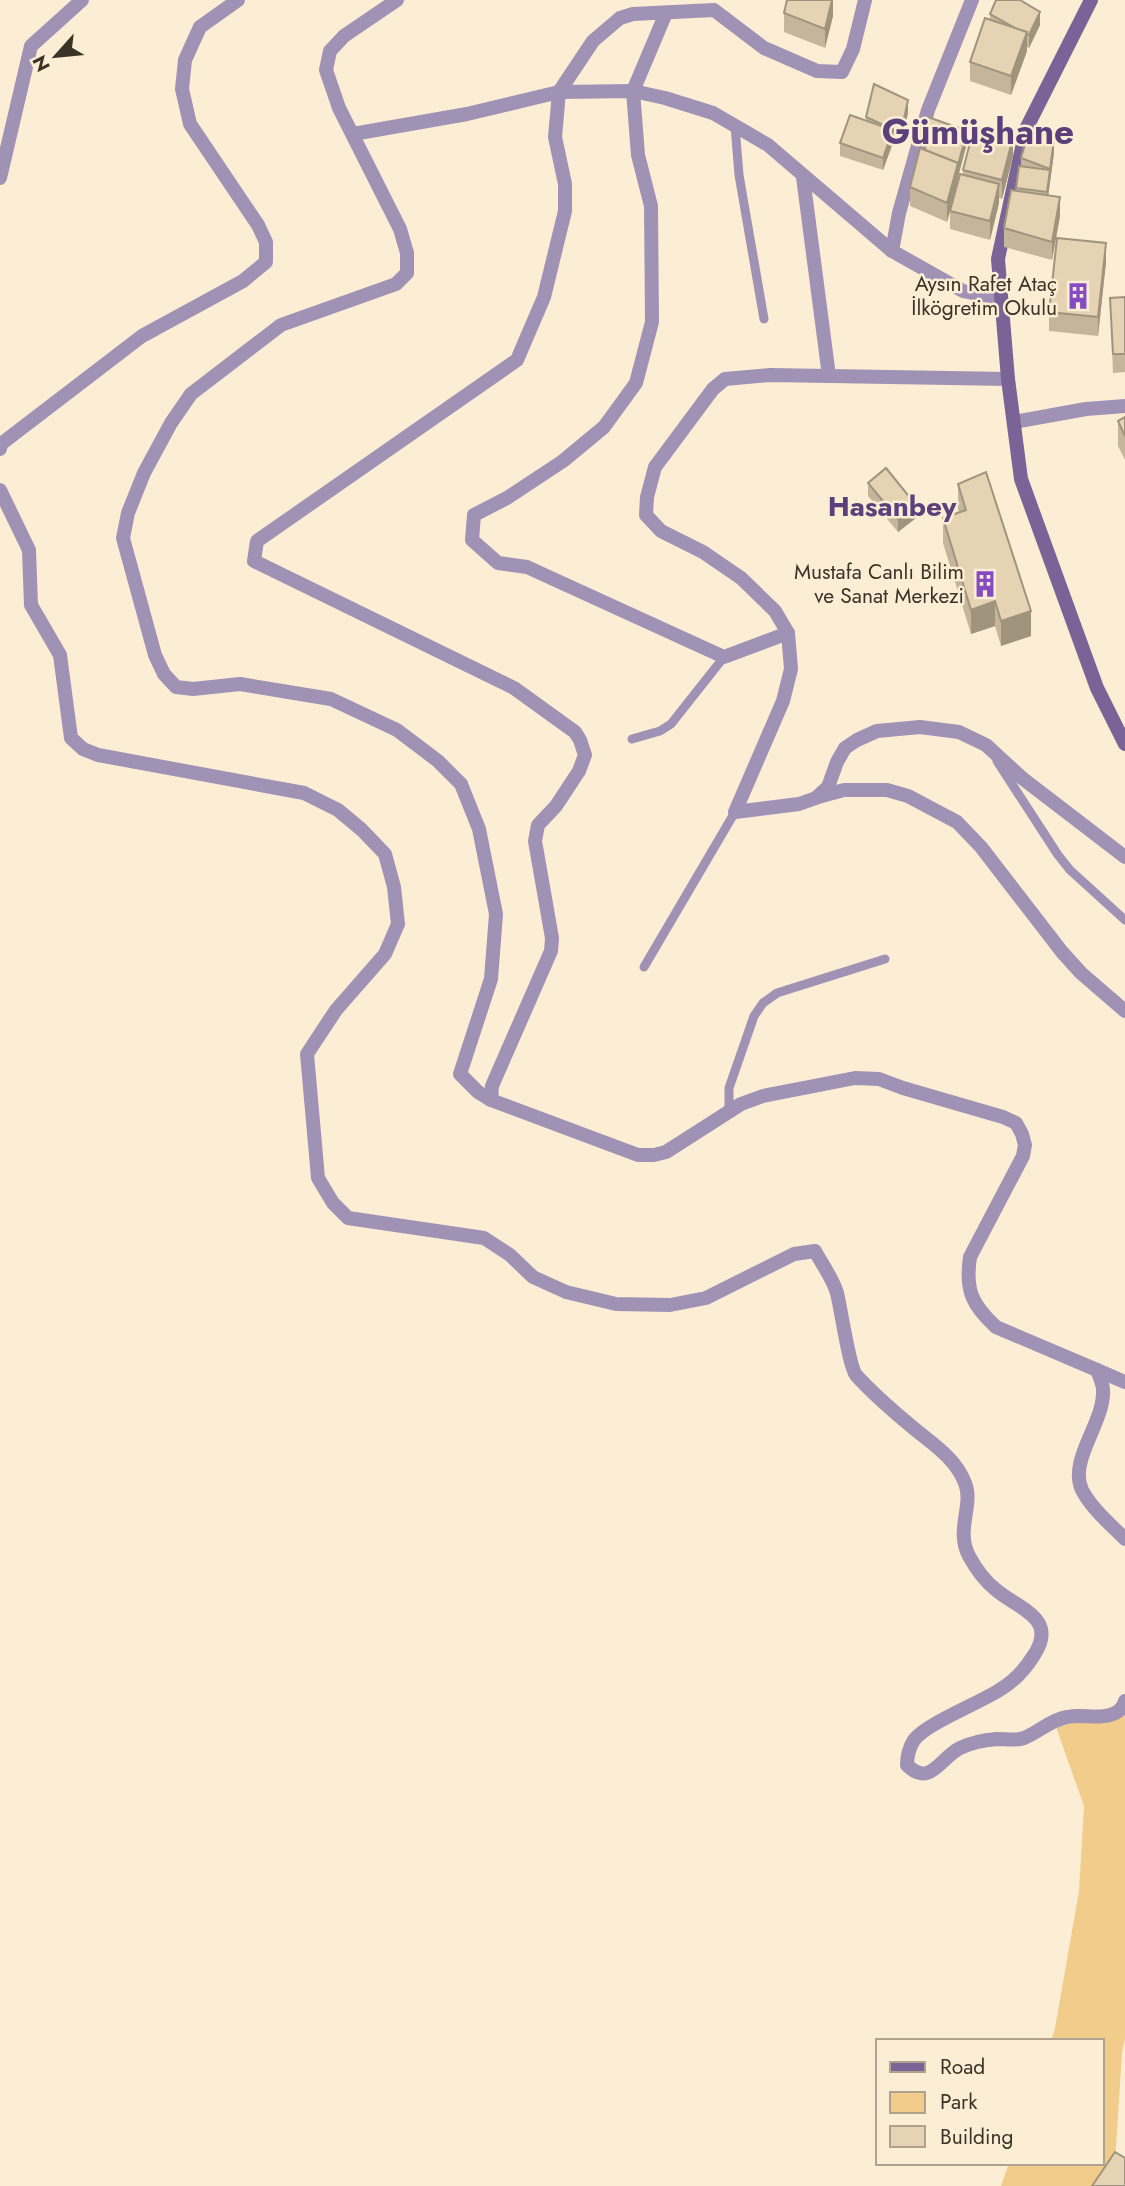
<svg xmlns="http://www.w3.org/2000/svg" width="1125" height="2186" font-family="Jost,sans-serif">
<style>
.green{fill:#f2cc8a}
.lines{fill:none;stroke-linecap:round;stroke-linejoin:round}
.lane{stroke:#a092b5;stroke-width:9}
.street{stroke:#a092b5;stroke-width:14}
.secondary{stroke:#7a6497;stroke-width:14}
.wall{fill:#c5b59b}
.shaded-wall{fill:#a0947e}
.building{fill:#e5d3b4;stroke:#a0947e;stroke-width:2}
.labels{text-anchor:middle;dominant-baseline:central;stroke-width:5;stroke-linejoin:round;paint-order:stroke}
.poi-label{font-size:21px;fill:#3a3327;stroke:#fceed5;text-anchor:end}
.district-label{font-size:28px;font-weight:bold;fill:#5b407c;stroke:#fceed5}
.town-label{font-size:35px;font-weight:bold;fill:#5b407c;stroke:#fceed5}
</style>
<rect width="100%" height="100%" fill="#fceed5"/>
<polygon class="green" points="1125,1714 1125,2039 1122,2053 1115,2162 1099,2186 1001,2186 1009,2163 1102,2163 1102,2041 1051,2041 1055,2028 1079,1891 1084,1806 1056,1727 1079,1721"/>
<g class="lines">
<g class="lane">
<polyline points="735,126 739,175 764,319"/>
<polyline points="632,739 660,731 671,724 724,657"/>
<polyline points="997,761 1058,855 1070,870 1125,920"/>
<polyline points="644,967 735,812"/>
<polyline points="729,1112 729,1088 754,1016 763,1003 777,993 885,959"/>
</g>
<g class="street">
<path d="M 397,0 L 344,36 L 330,51 L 326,70 L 339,108 L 400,229 L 407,253 L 407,273 L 396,284 L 281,325 L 191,394 L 171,423 L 144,473 L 128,513 L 123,538 L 155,655 L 164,674 L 176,687 L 193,689 L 240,684 L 331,699 L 397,730 L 438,761 L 461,784 L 479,829 L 496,914 L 491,979 L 460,1074 L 478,1092 L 491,1100 L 638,1155 L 654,1155 L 666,1152 L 741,1104 L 763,1096 L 855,1078 L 879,1079 L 903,1088 L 1003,1117 L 1016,1123 L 1022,1134 L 1025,1145 L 1023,1156 L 970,1257 C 965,1290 972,1305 996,1327 L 1097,1370 C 1099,1376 1103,1383 1103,1390 C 1105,1422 1068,1460 1082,1490 C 1092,1509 1110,1524 1125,1539"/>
<polyline points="666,13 633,91 638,155 651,206 652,322 636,383 604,427 563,461 507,498 474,515 472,540 498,563 527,567 724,657 788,633"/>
<polyline points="353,134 467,114 559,92 633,91 665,98 713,113 768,145 892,251 963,291 1001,299"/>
<polyline points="803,177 829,376"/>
<polyline points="0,178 31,46 82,0"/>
<polyline points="892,251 899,213 928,110 972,0"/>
<polyline points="1008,379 770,375 725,379 713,389 655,467 647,497 646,515 661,531 703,552 741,578 775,611 788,633 791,669 783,701 735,812 799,804 816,798 828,787 837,762 845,748 857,740 877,731 920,727 959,732 986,745 1022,778 1125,857"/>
<polyline points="1014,422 1086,409 1125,406"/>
<polyline points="0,449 1,444 142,336 243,281 266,262 266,242 258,225 190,124 182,89 185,60 200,27 238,0"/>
<path d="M 0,490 L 29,550 L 31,605 L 60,655 L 71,738 L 83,749 L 98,755 L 304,793 L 338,810 L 362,830 L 385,854 L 394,887 L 398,924 L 385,954 L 336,1010 L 307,1054 L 318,1178 L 333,1203 L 348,1218 L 484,1238 L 510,1255 L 533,1277 L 566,1292 L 616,1304 L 670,1305 L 706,1298 L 794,1254 L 815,1251 C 822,1264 833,1279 837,1293 C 841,1309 849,1366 856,1375 C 872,1393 893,1411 911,1426 C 931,1443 955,1457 965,1483 C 974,1505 955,1530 969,1556 C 975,1567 985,1581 995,1589 C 1016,1608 1059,1617 1034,1655 C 1026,1668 1014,1681 1001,1689 C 980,1703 927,1723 914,1740 C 909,1748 907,1756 907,1765 C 930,1788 940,1758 960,1748 C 970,1743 985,1740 997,1739 C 1006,1739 1015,1741 1024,1738 C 1039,1732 1050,1720 1067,1717 C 1082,1714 1096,1719 1110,1715 C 1118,1713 1123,1709 1125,1701"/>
<polyline points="818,797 844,790 887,790 908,796 957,822 981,847 1062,952 1081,973 1125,1011"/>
<polyline points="491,1100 492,1086 551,951 552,938 535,841 538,825 556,806 579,771 585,755 580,740 575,732 514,688 254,561 257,541 517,360 544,297 565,211 565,184 555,137 559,92 593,41 620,18 633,14 714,10 764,48 817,71 842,72 853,49 865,0"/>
<polyline points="1097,1370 1125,1382"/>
</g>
<polyline class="secondary" points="1091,0 1026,129 998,259 1008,379 1021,479 1097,688 1125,744"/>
</g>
<g class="wall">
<polygon points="833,4 833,16 825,48 784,32 784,13"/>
<polygon points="990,14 1040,25 1029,48 1027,47 1027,51 1011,95 970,81 970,62 990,20"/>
<polygon points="908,113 901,145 893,142 883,170 840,156 840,143 866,121 866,117"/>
<polygon points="967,143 958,177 958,181 963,175 963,170 1013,156 1002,199 999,198 999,203 990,240 950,229 950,211 952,204 947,222 910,206 910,187 925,150"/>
<polygon points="1054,153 1048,195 1060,216 1052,260 1004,247 1004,228 1016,190 1019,166 1021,166 1021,158"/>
<polygon points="1106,262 1098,336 1049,331 1049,312"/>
<polygon points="1125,297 1125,372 1113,373 1110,298"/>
<polygon points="1125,417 1125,460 1118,446 1118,421"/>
<polygon points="868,483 916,518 898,532 868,496"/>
<polygon points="958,484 1031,636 1001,646 995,626 971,634 943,543 943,518 959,512 958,509"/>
</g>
<g class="shaded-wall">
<polygon points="831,0 833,0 833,16 825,48 825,29"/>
<polygon points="1040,12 1040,25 1029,48 1029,35"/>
<polygon points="1027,32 1027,51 1011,95 1011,76"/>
<polygon points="908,100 908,113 901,145 901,133"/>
<polygon points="893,130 893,143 883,170 883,158"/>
<polygon points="967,131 967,143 958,177 958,165"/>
<polygon points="1013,137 1013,156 1002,199 1002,180"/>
<polygon points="1054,140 1054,153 1047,205 1047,192"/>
<polygon points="958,163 958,182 947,222 947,203"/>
<polygon points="999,184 999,203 990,240 990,221"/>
<polygon points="1060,197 1060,216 1052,260 1052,242"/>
<polygon points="1106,243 1106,262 1098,336 1098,317"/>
<polygon points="916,505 916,518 898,532 898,519"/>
<polygon points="995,601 995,626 971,634 971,610"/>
<polygon points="1031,611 1031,636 1001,646 1001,621"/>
</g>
<g class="building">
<polygon points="787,0 832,0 825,29 784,13"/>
<polygon points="996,0 1020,0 1040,12 1029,35 1026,34 1027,32 1017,29 990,14"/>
<polygon points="985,18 1027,32 1011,76 970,62"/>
<polygon points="874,84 908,100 901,133 866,117"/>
<polygon points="850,115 893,130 883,158 840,143"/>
<polygon points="928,117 967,131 958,165 958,163 925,150"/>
<polygon points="974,127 1013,137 1002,180 963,170"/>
<polygon points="1029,130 1054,140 1050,169 1021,158"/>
<polygon points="920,148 958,163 947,203 910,187"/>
<polygon points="1019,166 1050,170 1047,192 1016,188"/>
<polygon points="960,174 999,184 990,221 950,211"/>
<polygon points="1011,190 1060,197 1052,242 1004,228"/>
<polygon points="1057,238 1106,243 1098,317 1049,312"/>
<polygon points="1125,297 1125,354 1113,354 1110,298"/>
<polygon points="1125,417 1125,436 1118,421"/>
<polygon points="886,468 916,505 898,519 868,483"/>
<polygon points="986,472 1031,611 1001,621 995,601 971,610 943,518 966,510 958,484"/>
<polygon points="1115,2152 1125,2158 1125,2186 1092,2186"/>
</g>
<defs>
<symbol id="building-bare" viewBox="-9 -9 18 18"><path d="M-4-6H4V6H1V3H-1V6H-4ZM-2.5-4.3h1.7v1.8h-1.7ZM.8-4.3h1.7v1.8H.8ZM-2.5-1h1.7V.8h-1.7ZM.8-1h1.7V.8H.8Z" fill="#854bc2" stroke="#fceed5" stroke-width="2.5" paint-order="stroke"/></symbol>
</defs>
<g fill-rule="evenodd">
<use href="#building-bare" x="1059" y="277" width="38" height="38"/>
<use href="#building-bare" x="966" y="565" width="38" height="38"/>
</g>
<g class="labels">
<g class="poi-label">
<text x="1057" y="284">Aysın Rafet Ataç<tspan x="1057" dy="24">İlkögretim Okulu</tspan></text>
<text x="964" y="572">Mustafa Canlı Bilim<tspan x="964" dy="24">ve Sanat Merkezi</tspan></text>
</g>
<g class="district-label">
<text x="892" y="506">Hasanbey</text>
</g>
<g class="town-label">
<text x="978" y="132">Gümüşhane</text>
</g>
</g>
<rect x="876" y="2039" width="228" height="126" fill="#fceed5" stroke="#aea38f" stroke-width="2"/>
<rect x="890" y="2062" width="35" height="10" fill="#7a6497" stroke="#aea38f" stroke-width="2"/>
<text x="940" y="2074" font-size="21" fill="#3a3327">Road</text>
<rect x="890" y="2092" width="35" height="21" fill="#f2cc8a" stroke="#aea38f" stroke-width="2"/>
<text x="940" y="2109" font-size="21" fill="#3a3327">Park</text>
<rect x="890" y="2126" width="35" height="21" fill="#e5d3b4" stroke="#aea38f" stroke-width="2"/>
<text x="940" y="2144" font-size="21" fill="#3a3327">Building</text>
<g transform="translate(56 56) rotate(243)" stroke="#fceed5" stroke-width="5" paint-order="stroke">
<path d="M0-5L12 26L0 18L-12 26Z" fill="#3a3327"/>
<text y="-10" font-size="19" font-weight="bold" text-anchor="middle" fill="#3a3327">N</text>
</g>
</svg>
